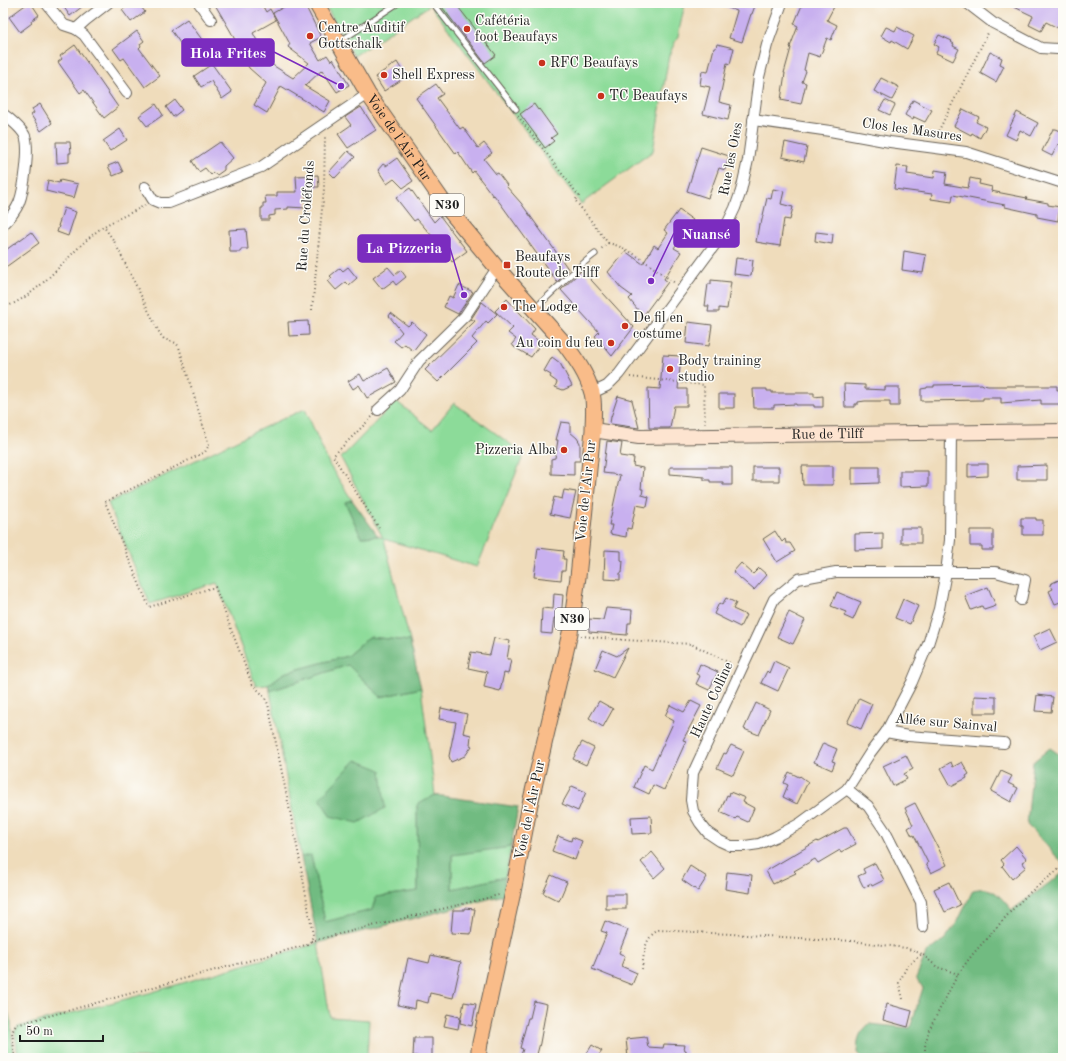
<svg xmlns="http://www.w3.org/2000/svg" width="1066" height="1061" font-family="'Old Standard TT',serif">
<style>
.green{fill:#8cdb99;stroke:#547c5a}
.forest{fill:#71bb81;stroke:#466c4e}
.building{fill:#c8b0ef}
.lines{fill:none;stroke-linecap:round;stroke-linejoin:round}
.service-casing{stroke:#665f54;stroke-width:7}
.minor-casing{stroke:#665f54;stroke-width:12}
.secondary-casing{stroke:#665f54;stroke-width:16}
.primary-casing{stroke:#665f54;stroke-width:17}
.path{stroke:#665f54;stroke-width:2;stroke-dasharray:1 3;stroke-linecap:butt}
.service{stroke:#fff;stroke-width:5}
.minor{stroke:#fff;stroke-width:10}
.secondary{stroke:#fde4d0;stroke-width:14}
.primary{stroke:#f9bc89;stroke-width:15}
.poi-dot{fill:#c8321e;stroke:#fdfcf7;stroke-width:1.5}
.labels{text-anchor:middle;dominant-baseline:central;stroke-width:3;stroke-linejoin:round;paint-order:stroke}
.shield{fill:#fdfcf7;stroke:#605f5e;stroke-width:1}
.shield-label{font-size:13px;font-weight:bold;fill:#1c1c1c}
.poi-label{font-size:14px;fill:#1c1c1c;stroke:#fdfcf7;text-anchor:start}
.street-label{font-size:14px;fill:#1c1c1c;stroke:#fdfcf7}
.leader{fill:none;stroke:#7b2cbf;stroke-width:1.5}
.callout-dot{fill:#7b2cbf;stroke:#fdfcf7;stroke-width:1.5}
.callout{fill:#7b2cbf;stroke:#7b2cbf;stroke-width:1.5}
.callout-label{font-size:15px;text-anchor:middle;font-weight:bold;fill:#fff}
</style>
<rect width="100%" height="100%" fill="#fdfcf7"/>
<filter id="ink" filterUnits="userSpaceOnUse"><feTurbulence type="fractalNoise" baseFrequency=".025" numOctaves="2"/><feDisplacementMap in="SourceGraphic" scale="8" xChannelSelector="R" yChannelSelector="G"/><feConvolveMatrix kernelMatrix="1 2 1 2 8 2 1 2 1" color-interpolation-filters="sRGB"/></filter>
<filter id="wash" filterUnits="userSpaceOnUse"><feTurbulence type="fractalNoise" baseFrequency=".012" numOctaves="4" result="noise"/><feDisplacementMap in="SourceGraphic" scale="16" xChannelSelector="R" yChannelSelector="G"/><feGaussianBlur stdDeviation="0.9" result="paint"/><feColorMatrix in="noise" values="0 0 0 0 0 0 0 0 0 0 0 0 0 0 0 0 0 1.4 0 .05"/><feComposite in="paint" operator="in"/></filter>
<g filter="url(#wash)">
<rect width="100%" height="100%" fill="#efdcbb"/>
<g class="green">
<polygon points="324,3 685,3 678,36 669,55 653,151 581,204 430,5 354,56"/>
<path d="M 396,401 L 432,430 L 454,403 L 524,454 L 477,567 L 384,539 L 410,641 L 369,637 L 347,656 L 284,673 L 268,685 L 256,686 L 217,583 L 150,604 L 108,503 C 173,472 238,438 305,409 L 330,466 L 352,500 L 345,502 L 362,537 L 378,536 L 383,538 L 341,458 Z"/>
<polygon points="348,665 381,697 421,688 435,795 417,806 418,891 376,897 372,910 325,922 311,856 301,857 270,691"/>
<polygon points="511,847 505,877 452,890 452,854"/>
<polygon points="318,943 330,1017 369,1020 367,1058 18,1058 15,1031 18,1027 149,993"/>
<polygon points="3,991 11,1023 13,1058 3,1058"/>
</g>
<g class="forest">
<polygon points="352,500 378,536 361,537 345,502"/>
<polygon points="369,637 410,641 421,688 381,697 348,665 270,691 268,685 284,673 347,656"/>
<polygon points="1050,748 1063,757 1063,864 1039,837 1027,825 1033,762"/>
<polygon points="356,760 381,770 385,808 358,823 330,816 320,798"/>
<polygon points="435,795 518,807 511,847 452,855 452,889 505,877 504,895 318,943 301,857 311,855 325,922 372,910 376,897 418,891 417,805"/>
<path d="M 1063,873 L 1063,1058 L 862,1058 L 857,1053 C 858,1038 858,1034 869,1024 L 910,1028 L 923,988 L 916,978 L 926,953 L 945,939 L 958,921 L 973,890 C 994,885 999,896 1012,910 Z"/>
</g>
<g id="blocks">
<g class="building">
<polygon points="28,3 31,3 39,15 31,21 32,23 20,32 9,17"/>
<polygon points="61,3 87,3 70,16"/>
<polygon points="132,3 138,3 145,12 131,22 122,10"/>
<polygon points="214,3 261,3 266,12 270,9 276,20 253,33 266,58 274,66 293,78 309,63 288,47 290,44 273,13 291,3 304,3 321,37 310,43 320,60 327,55 331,61 333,59 349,85 337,92 322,70 305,86 330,101 324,112 281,86 267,113 254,105 266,83 249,68 231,32"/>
<polygon points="439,3 455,3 496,55 485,63"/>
<polygon points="718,3 756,3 752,14 751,14 742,42 729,38 737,11 717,4"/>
<polygon points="803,3 836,3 827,20 837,25 831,40 827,38 820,57 808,53 804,70 806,71 802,82 806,83 801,104 781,100 785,73 784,73 791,48 790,47 798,26 794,24"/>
<polygon points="1006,3 1063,3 1063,23 1060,29 1046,22 1041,31 1029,25 1033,16"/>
<polygon points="187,19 203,41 187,53 171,30"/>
<polygon points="886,27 895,31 897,27 914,36 907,49 892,40 891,42 881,36"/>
<polygon points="137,31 144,41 140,44 141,46 139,48 160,76 145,87 124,58 121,60 113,49"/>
<polygon points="939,35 952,41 951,42 954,44 953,46 959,49 953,61 936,53 939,47 934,44"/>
<polygon points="717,44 734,48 730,64 727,63 719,102 731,105 728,120 703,114 710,87 700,85 702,71 708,72 714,48 716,48"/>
<polygon points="75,45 118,107 104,118 84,90 80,93 58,62 62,59 60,56"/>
<polygon points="990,52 1002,58 1000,64 1004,66 996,82 980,73"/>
<polygon points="397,62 406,77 384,91 375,77"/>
<polygon points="212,64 232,92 222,99 211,81 201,87 194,76"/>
<polygon points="881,78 899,87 892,100 874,91"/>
<polygon points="436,84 443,94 437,98 460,129 463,127 478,148 484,143 492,153 484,159 496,174 498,173 507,185 506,186 521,203 569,270 557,282 503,207 494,195 493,196 474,171 472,173 458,152 456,154 416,98"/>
<polygon points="175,100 182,110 173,117 166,107"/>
<polygon points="885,100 895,105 890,115 879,110"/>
<polygon points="913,100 932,110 925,122 914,117 913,120 905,115"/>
<polygon points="40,104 52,123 41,131 31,115 34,113 32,109"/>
<polygon points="156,104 163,115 147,126 139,116"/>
<polygon points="534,104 538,110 539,109 557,134 551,138 554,141 545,148 520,114"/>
<polygon points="361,107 376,130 348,148 338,134 351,125 345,117"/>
<polygon points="963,109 979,117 976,122 986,127 980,138 972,133 971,135 954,126"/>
<polygon points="1017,112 1038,123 1031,136 1020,130 1016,140 1006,135"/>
<polygon points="120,129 127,140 110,151 103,141"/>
<polygon points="1053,129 1056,129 1063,132 1063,146 1058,144 1052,156 1042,151"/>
<polygon points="56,142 70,142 71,153 69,153 69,162 57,163"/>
<polygon points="220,142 233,158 224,166 224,170 217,175 213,173 211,175 205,168 199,172 192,161"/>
<polygon points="785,142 807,147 804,162 782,157"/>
<polygon points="701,147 729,156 725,170 719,168 708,198 687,191"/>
<polygon points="348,151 355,157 335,178 329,172"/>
<polygon points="397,158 413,181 403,188 394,179 387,184 378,170 383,164 386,166"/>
<polygon points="118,162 123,172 113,176 108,166"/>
<polygon points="897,166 908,167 907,174 934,178 935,170 947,172 945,184 968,188 970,178 980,180 979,184 992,187 991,191 1027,198 1026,199 1048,203 1048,205 1060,207 1058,221 1037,217 1037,214 1005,207 1005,205 953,195 952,202 931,199 932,194 894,189"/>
<polygon points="318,175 319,187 306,187 306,208 288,207 288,209 275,210 275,215 269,216 269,220 261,220 261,208 263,208 263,203 266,203 265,196 277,196 277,192 297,192 296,176"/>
<polygon points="48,180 59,183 60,180 78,184 74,198 46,191"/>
<polygon points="410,188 434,222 440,216 467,251 452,262 445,251 437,262 421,250 432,236 417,219 414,221 396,198"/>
<polygon points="773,189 784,191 781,204 793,207 790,220 784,219 780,246 756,242 759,224 761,224 767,198 771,199"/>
<polygon points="64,208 76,212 68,236 57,232 59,226 58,226"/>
<polygon points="679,210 693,220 674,248 681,252 664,279 668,282 643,316 629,299 632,296 621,288 608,272 625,251 643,264 654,245 658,248 668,233 664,230"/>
<polygon points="246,229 248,249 241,249 241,252 230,252 229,230"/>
<polygon points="31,232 39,243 3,269 3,252"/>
<polygon points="816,232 833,234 832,244 815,241"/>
<polygon points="904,251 926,255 923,273 902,270"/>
<polygon points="736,258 753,260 751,276 734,274"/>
<polygon points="348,267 357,278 349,285 346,282 336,290 328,281 332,278 330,276 340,268 343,271"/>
<polygon points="388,267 395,275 401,270 406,277 396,285 393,281 382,289 373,278"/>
<polygon points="582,270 634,327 612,356 595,336 599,332 561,290"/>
<polygon points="711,280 731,282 727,309 719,308 719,312 708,312 709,306 705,306 708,284 711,284"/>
<polygon points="459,285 473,292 458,314 444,307 449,296 453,298"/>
<polygon points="507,299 535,329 531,335 541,343 531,357 514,347 512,344 516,339 508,333 513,328 495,311"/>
<polygon points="482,302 497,314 488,323 486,321 472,338 477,343 438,382 425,370 475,321 471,319"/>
<polygon points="391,313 408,326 412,322 426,334 413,351 405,344 401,347 394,341 402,332 389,316"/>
<polygon points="308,321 309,335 289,336 288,322"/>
<polygon points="688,322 712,325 709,346 686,343"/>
<polygon points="663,355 681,356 678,389 687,389 687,406 674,406 670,428 649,428 648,388 660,389"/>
<polygon points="552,357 560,363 572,386 563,390 555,387 557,382 550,377 551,375 544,371"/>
<polygon points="388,368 396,382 367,398 359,385 353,389 348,381 360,374 364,381"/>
<polygon points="844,384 865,385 865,389 885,390 885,387 899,387 899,406 890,406 890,401 865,401 858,402 858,404 855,404 855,407 845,407"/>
<polygon points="982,384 983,385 988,386 1057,386 1057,390 1063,389 1063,404 1041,404 1041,400 1001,403 1001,398 983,398 983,400 921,401 921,389 927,388 927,387 934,387 934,385"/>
<polygon points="753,389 767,389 767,391 772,391 772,393 814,393 814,397 823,396 823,407 814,407 814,405 796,405 796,404 774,405 774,408 754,408"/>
<rect x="719" y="394" width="15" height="14"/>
<polygon points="618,396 632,400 639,428 611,424 610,423 611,417"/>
<polygon points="561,422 570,423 570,432 577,438 580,443 580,461 574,461 574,475 551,474 551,459 555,458 558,440 556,440"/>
<polygon points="607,441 622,443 620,456 634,458 633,466 643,468 641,489 643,489 642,495 649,497 647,507 636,505 631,529 627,528 626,537 610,534 612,525 609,525 620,475 603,473"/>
<polygon points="968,464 988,464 988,476 968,477"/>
<polygon points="1047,465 1047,480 1017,480 1017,466"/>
<polygon points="802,466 833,466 833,485 803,485"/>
<polygon points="670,467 732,467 732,485 723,485 723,482 710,482 710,480 704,480 704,477 670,474"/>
<rect x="753" y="467" width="26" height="14"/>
<polygon points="852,467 879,467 879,483 852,484"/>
<polygon points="900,471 928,471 928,486 900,487"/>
<polygon points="564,490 576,492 570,518 550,514 554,497 562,499"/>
<polygon points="1021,518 1036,518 1036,520 1043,520 1043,535 1023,535 1023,526 1021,526"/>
<rect x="901" y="528" width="20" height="15"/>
<polygon points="970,530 993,530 993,550 982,550 982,546 970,546"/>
<polygon points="775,531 782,542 785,539 786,543 790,543 795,551 777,562 763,539"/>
<polygon points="883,533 883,549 855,550 855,534"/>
<polygon points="538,548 564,551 563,559 566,559 565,571 562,571 561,580 534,577"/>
<polygon points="605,550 621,551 621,560 623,561 622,573 620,573 620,580 604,579"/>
<polygon points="741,563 753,574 759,568 767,575 754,590 733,572"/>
<polygon points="1063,578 1063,601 1055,604 1049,591 1053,589 1050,584"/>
<polygon points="988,587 996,606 984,610 982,606 971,610 965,596"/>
<polygon points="837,592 861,602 853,620 844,616 846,612 831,606"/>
<polygon points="554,594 563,595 561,619 554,618 552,634 541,633 542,608 553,609"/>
<polygon points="726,598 736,603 733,609 746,615 740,627 714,614 719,603 722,605"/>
<polygon points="903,599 918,606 910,624 895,618"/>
<polygon points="606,608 632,610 631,623 628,623 627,635 589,632 589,619 603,620"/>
<polygon points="789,612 805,620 793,644 777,637"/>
<polygon points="1050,628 1057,642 1040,650 1033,636"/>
<polygon points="494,638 510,641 507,659 511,659 508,674 504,673 500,691 484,687 487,672 468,668 471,652 490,655"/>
<polygon points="628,648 613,677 595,669 603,650 617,656"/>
<polygon points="774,661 789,668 778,691 761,683 767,671 769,673"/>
<polygon points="700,664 718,672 709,690 696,684 700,676 696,674"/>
<polygon points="1037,695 1053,697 1051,712 1035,711"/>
<polygon points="974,696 996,697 996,713 974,713"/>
<polygon points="859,698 872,704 861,729 847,723"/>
<polygon points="599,701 613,709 603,727 589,718"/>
<polygon points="691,701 701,706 683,740 686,741 664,790 653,785 649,794 634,787 644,765 652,769 674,721 665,716 670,705 684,712"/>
<polygon points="756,703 770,710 759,735 744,729"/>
<polygon points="441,708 467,714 463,733 471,735 470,745 472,746 465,756 451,762 449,756 456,722 439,719"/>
<polygon points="582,742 594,748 586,765 573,759"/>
<polygon points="823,743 837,749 832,761 835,762 832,770 814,762"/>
<polygon points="731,745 744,751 733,775 717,768 724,753 726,754"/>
<polygon points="906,755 913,769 904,774 907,779 893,786 883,766"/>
<polygon points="951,762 953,767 962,762 969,774 966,776 967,778 951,786 941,768"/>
<polygon points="1001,771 1012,776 1008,783 1018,788 1011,802 991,791"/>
<polygon points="789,772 799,777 800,776 808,782 797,804 783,797 788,785 784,783"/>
<polygon points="572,786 586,792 578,811 562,804"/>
<polygon points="730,792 745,798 743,802 754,808 748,822 737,817 735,819 720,812 727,795 729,796"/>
<polygon points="915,803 947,865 931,873 926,864 928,863 914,835 912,836 908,828 913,825 905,808"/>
<polygon points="651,816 652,833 632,834 631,817"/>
<polygon points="844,828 847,828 856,844 841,852 840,850 818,863 815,859 794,871 796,873 773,884 766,871 817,841 818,842"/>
<polygon points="558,836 571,841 572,837 582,841 575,860 552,851"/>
<polygon points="1016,846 1027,859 1022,862 1026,867 1012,879 1002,866 1004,864 1001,860"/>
<polygon points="652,852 665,868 654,878 641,862"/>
<polygon points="875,863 884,880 872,886 871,884 864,888 858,876 865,873 863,869"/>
<polygon points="690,866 707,877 698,891 682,880"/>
<polygon points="727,872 752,875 750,893 725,889"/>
<polygon points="551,875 567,882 559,901 543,893"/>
<polygon points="949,882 960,905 945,912 934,889"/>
<rect x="606" y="894" width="20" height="15"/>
<polygon points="464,908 475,909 471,934 451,933 453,910 464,910"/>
<polygon points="605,921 628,930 619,953 625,956 621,966 637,973 632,985 592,969 607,933 601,931"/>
<polygon points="431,955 461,962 453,998 430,993 428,1003 416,1000 415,1009 398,1005 408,958 429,963"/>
<polygon points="534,1001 547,1004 540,1043 536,1058 520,1058 523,1049 520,1048 528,1018 530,1018"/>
<polygon points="464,1002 476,1004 472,1026 460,1023"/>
<polygon points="887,1004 912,1011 908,1027 883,1020"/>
<polygon points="447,1014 460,1017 458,1029 444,1026"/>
<polygon points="646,1037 648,1047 663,1048 664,1044 685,1045 684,1050 686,1050 686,1058 628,1058 626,1039"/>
<polygon points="414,1038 432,1038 432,1058 418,1058 417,1056 413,1056"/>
<polygon points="592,1045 602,1051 597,1058 584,1058"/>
</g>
</g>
</g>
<g filter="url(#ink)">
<use href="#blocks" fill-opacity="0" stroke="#665f54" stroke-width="1"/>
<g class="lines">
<defs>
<g id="service">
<polyline points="433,3 516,109"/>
<polyline points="339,42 398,3"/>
<path d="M 535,308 C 556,290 573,270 595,254"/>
</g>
<g id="minor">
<polyline points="46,3 64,25 76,29"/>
<polyline points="108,3 86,20 76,29 84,35 127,93"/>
<polyline points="199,3 211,20"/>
<polyline points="967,3 993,23 1041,48 1057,49 1063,46"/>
<path d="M 3,114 C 9,118 22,129 25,136 C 30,148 24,190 19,203 C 15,212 10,218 3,225"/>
<polyline points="753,120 830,131 890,142 966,152 1063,183"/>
<polyline points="145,187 153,200 160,203 169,203 261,167 368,94"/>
<polyline points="592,393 607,386 619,374 722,235 735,208 741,191 748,160 759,77 767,45 782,3"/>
<polyline points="378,410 400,390 419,361 465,316 497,268"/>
<polyline points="951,432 950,540 946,572 939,609 928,644 912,682 886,732 870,753 847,789 799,824 775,837 759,844 745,846 731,846 720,841 708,833 700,823 693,811 691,800 693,773 774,599 798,579 836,572 996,572 1025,580 1021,600"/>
<polyline points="886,732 908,736 1004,743"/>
<polyline points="847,789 868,806 885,831 921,902 923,927"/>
</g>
<g id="secondary">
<path id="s1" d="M 593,430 L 639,437 L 1063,431"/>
</g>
<g id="primary">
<path id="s2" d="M 316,3 L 368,94 L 449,210 L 497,268 L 564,343 C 575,358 587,374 592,393 C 595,404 593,418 593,430 L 578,577 L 570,633 L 530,804 L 513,892 L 480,1043 L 478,1058"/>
</g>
</defs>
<use href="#service" class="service-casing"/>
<use href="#minor" class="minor-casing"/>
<use href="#secondary" class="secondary-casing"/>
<use href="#primary" class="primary-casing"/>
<g class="path">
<polyline points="518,116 579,196 575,200 608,243 600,250"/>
<polyline points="935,138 989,31"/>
<path d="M 608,243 C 632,248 655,270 675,283"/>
<path d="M 3,302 L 10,305 C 42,292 69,253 96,232 C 111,220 129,215 145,205"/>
<polyline points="312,310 324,189 325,136"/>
<polyline points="630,377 704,385 705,425"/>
<polyline points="372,417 333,456 379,528"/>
<polyline points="581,636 625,640 691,644 732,664"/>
<polyline points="311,941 499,895"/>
<path d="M 642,969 C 644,954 644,937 659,930 L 853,941 L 906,948 L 922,954"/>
<polyline points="903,999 899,983 907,966 922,954 937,967 958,974"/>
<polyline points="15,1058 12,1032 16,1025 306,945 311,941 313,935 299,856 268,704 264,696 252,684 215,587 149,607 105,502 205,452 209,445 179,347 176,343 164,339 160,334 114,241 104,227"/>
<polyline points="925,1058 925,1046 929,1030 958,974 972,955 1012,910 1028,894 1063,866"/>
</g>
<use href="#service" class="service"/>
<use href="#minor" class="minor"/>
<use href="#secondary" class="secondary"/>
<use href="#primary" class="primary"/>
</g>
</g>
<g class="poi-dot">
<circle cx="467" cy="29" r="4"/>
<circle cx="310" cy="36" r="4"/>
<circle cx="542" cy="63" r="4"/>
<circle cx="384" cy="75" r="4"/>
<circle cx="601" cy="96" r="4"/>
<rect x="503" y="261" width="8" height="8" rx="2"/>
<circle cx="504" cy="307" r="4"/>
<circle cx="625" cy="326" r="4"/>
<circle cx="611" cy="343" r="4"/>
<circle cx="670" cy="369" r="4"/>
<circle cx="564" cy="450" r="4"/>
</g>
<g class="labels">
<g class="shield">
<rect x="430" y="194" width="34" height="22" rx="3"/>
<rect x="555" y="608" width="34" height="22" rx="3"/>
</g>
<g class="shield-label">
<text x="447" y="205">N30</text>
<text x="572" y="619">N30</text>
</g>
<g class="poi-label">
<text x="475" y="21">Cafétéria<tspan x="475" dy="16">foot Beaufays</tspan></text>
<text x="318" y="28">Centre Auditif<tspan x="318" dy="16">Gottschalk</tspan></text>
<text x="550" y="63">RFC Beaufays</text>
<text x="392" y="75">Shell Express</text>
<text x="609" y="96">TC Beaufays</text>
<text x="515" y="257">Beaufays<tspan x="515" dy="16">Route de Tilff</tspan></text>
<text x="512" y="307">The Lodge</text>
<text x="633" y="318">De fil en<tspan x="633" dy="16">costume</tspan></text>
<text x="603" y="343" text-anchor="end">Au coin du feu</text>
<text x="678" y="361">Body training<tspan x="678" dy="16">studio</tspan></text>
<text x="556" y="450" text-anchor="end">Pizzeria Alba</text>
</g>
<g class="street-label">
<text transform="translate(912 130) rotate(8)">Clos les Masures</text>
<text stroke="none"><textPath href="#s2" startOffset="158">Voie de l'Air Pur</textPath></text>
<text transform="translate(731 159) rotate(-79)">Rue les Oies</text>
<text transform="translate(306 216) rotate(-86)">Rue du Croléfonds</text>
<text stroke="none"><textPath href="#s1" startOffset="235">Rue de Tilff</textPath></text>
<text transform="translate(586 491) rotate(-84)">Voie de l'Air Pur</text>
<text transform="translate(712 700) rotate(-65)">Haute Colline</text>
<text transform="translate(946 723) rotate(5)">Allée sur Sainval</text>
<text transform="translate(530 810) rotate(-78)">Voie de l'Air Pur</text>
</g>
</g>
<path class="leader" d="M341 86L274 52M651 281L674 233M464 295L450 248"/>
<g class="callout-dot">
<circle cx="341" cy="86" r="4"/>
<circle cx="651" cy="281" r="4"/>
<circle cx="464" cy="295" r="4"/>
</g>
<g class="callout">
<rect x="182" y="39" width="92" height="27" rx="4"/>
<rect x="674" y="220" width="65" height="27" rx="4"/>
<rect x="358" y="235" width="92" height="27" rx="4"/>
</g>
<g class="callout-label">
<text x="228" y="58">Hola Frites</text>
<text x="706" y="239">Nuansé</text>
<text x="404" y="253">La Pizzeria</text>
</g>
<rect width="1066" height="1061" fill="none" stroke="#fdfcf7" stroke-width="16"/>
<path d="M20 1035v6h83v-6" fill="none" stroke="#1c1c1c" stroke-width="2"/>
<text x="26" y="1035" font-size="12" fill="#1c1c1c" stroke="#fdfcf7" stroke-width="3" paint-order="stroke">50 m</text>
</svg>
